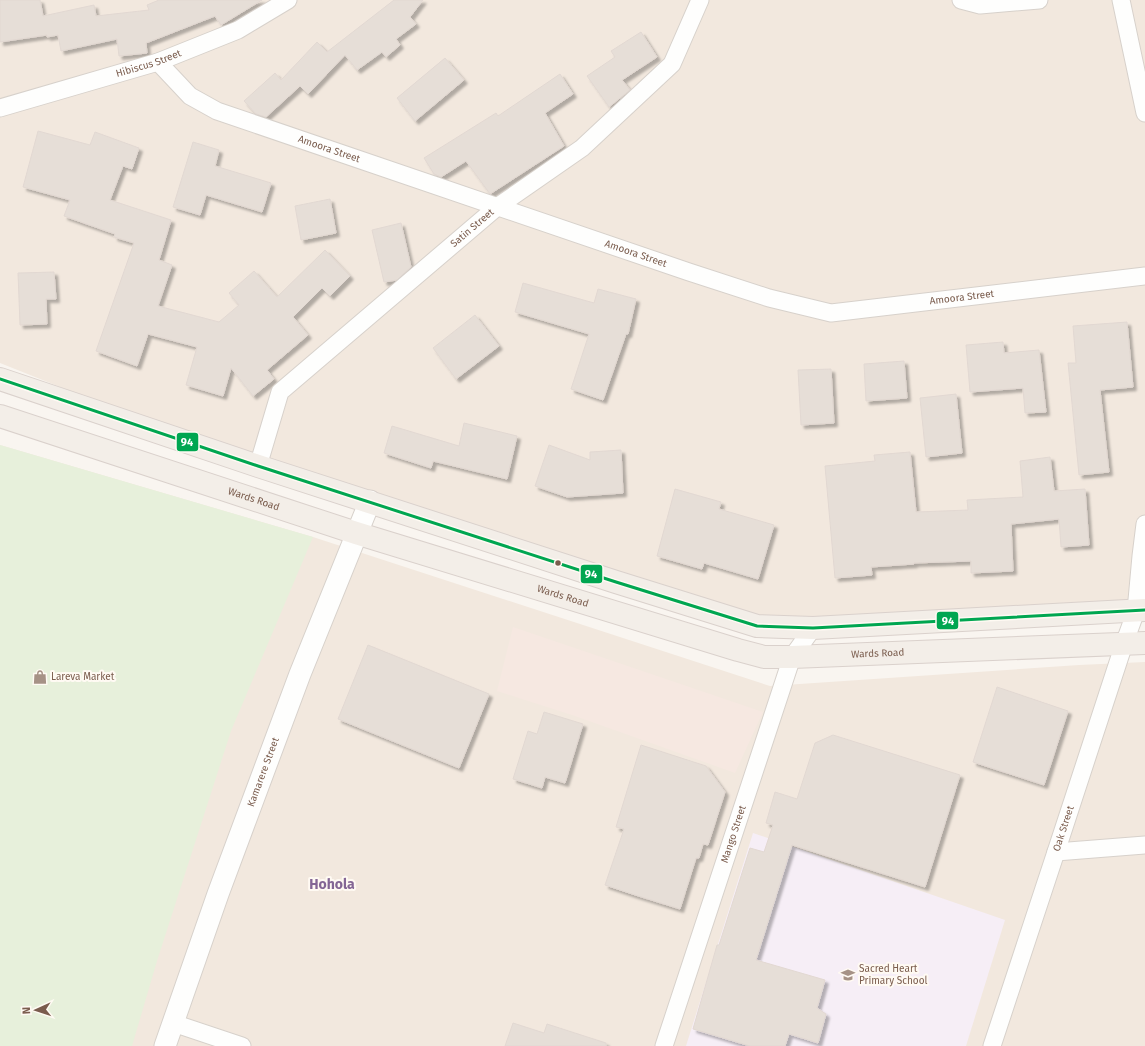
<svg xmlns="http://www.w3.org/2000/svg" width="1145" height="1046" font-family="'Fira Sans',sans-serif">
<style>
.residential{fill:#f2e8de}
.commercial{fill:#f6e8e1}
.education{fill:#f6eef6}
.green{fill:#e7f0db}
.building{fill:#e6ded7;stroke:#e2d8d2;filter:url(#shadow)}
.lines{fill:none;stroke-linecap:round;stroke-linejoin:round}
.minor-casing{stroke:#d7d1cb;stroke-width:19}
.tertiary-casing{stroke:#d7d1cb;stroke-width:23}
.primary-casing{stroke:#dad1cc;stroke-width:24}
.minor{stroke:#fefefd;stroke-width:17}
.tertiary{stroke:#fefefd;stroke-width:21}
.primary{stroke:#f3eee8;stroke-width:22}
.bus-1-casing{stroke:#fffaf3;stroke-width:6}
.bus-1{stroke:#00a651;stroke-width:3}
.bus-dot{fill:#7a5c4d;stroke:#fffaf3;stroke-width:1.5}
.labels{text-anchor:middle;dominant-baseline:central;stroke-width:4;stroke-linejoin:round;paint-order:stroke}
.street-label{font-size:10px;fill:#7a5c4d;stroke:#fffaf3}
.poi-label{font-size:10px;fill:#7a5c4d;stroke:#fffaf3;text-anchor:start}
.district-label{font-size:14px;font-weight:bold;fill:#846695;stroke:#fffaf3}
.line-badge{stroke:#fffaf3;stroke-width:1.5}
.badge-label{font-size:11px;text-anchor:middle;font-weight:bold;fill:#fff}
</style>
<defs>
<filter id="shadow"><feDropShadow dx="3.5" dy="3.5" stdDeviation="1" flood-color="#0004"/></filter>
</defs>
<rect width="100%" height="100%" fill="#f9f5f0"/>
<g class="residential">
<polygon points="0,0 1145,0 1145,610 757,626 258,466 0,363"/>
<polygon points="0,445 313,537 770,686 1079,665 1145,662 1145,1046 0,1046"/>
</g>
<polygon class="commercial" points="513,627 763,712 735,773 575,716 497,691"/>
<polygon class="education" points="753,833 1005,920 966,1046 686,1046"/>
<polygon class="green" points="0,445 313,537 231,731 157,961 132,1046 0,1046"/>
<g class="building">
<polygon points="0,0 40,0 43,16 94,5 96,16 149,10 147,5 159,0 262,0 221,25 215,16 146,43 147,53 119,56 117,39 61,51 58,35 47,37 47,35 0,42"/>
<polygon points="394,0 423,0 410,17 416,24 396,39 400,45 386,57 382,52 357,70 345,55 308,94 300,86 266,117 256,114 244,101 275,73 281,80 317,42 327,52"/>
<polygon points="641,32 657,57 622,80 630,90 609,107 587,76 615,57 611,51"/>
<polygon points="445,58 464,80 415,121 397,98"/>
<polygon points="560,74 573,94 545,113 564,146 490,194 466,161 441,177 434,174 424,158 496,113 498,116"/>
<polygon points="38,131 90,145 95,132 139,148 132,169 123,166 110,200 171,220 159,260 172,265 158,306 219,322 239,305 229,293 254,271 277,297 325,250 350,276 330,296 322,288 293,317 308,335 267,370 274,379 253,396 231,368 223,396 186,385 197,347 148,334 137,366 96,351 134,243 114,237 115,234 64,216 70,200 23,187"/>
<polygon points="193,142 219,150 215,166 271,183 262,212 206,195 200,215 173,207"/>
<polygon points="330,199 336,233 301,240 295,206"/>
<polygon points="401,223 411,267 397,280 384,282 372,230"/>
<polygon points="54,272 56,299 46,299 47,324 20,325 18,273"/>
<polygon points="523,283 594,303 598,289 636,299 628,334 626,334 603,400 571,389 589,334 515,312"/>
<polygon points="475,315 499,346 456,379 433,348"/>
<polygon points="1127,322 1133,387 1100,390 1109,472 1079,475 1068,363 1076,363 1073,326"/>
<polygon points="1003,342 1004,353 1039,350 1046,412 1025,413 1023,388 970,392 966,345"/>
<polygon points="904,361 907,398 866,401 864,364"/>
<polygon points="831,369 834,423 801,425 798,370"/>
<polygon points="956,394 962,453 926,457 920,398"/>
<polygon points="464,423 517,436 507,479 433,461 431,468 384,453 392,426 459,446"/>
<polygon points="549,445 590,460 590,452 621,450 623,493 567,497 535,486"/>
<polygon points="910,452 916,512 968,510 967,500 1023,497 1020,461 1050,457 1054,491 1085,489 1089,545 1061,547 1059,519 1011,524 1013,571 971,573 971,561 914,563 914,564 871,567 872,575 835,578 825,466 875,461 874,455"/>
<polygon points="675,489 721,502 719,509 774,525 758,579 704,563 702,569 657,556"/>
<polygon points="368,645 489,694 459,768 338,719"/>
<polygon points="997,687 1068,711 1044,785 973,762"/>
<polygon points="544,712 583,724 565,783 545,777 542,788 513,779 528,731 537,734"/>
<polygon points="833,735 960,775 925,887 792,845 756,960 825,980 817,1008 826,1014 818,1043 789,1034 785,1046 750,1046 693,1029 717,945 719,945 750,848 764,852 773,825 766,823 775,792 797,799 815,743"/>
<polygon points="641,745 706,766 725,792 708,845 703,844 699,858 696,858 680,909 635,895 605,885 624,829 616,827"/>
<polygon points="513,1023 544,1033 547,1024 606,1043 606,1046 505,1046"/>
</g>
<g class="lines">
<defs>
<g id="minor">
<polyline points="961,0 980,5 1039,0"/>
<polyline points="1121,0 1145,113"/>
<path id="s1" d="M 158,62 L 190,96 L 217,111 L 689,272 L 769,298 L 831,313 L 1145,276"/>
<path id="s2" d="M 0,108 L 158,62 L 238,30 L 288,0"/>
<path id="s3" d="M 258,466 L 280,392 L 497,207 L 582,148 L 672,64 L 700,0"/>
<polyline points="1056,852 1145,845"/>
<polyline points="173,1023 242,1046"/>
<path id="s4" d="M 664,1046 L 792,657 L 813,628"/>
<path id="s5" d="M 992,1046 L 1056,852 L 1124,644 L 1136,611 L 1141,556 L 1145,524"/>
</g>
<g id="tertiary">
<path id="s6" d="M 165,1046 L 218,894 L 300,674 L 370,501"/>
</g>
<g id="primary">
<polyline points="0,379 258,466 616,582 757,626 813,628 1145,610"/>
<path id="s7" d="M 0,416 L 356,533 L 738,650 L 764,657 L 792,657 L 1145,643"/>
</g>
</defs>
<use href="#minor" class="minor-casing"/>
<use href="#tertiary" class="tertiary-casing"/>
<use href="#primary" class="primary-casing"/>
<use href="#minor" class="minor"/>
<use href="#tertiary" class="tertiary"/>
<use href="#primary" class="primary"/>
<defs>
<polyline id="bus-1" points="0,379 258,466 616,582 757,626 813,628 1145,610"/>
</defs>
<use href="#bus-1" class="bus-1-casing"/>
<use href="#bus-1" class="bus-1"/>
</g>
<defs>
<symbol id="shop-bare" viewBox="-9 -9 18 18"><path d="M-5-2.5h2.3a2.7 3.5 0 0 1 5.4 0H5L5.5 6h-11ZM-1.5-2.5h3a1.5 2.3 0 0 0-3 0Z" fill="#a69286" stroke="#fffaf3" stroke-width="2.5" paint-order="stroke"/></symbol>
<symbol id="school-bare" viewBox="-9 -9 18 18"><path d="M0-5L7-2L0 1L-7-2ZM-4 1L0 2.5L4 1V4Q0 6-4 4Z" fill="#a69286" stroke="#fffaf3" stroke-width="2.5" paint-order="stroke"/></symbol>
</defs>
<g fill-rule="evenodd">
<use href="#shop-bare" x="30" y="667" width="20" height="20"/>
<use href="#school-bare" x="838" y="965" width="20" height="20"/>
</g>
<circle class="bus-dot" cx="558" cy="563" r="3.5"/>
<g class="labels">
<g class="street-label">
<text stroke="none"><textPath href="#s2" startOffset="155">Hibiscus Street</textPath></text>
<text stroke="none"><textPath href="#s1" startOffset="196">Amoora Street</textPath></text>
<text stroke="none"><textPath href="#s3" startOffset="330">Satin Street</textPath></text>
<text stroke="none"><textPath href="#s1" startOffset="520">Amoora Street</textPath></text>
<text stroke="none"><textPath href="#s1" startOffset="856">Amoora Street</textPath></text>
<text stroke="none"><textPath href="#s7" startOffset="267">Wards Road</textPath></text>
<text stroke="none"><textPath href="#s7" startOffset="591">Wards Road</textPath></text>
<text stroke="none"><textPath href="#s7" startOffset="915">Wards Road</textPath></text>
<text stroke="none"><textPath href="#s6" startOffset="291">Kamarere Street</textPath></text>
<text stroke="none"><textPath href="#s5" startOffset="229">Oak Street</textPath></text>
<text stroke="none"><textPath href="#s4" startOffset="223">Mango Street</textPath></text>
</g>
<g class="poi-label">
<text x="51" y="677">Lareva Market</text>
<text x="859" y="969">Sacred Heart<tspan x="859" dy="12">Primary School</tspan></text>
</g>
<g class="district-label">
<text x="332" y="884">Hohola</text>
</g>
</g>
<g class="line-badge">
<rect x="176" y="432" width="23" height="20" rx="4" fill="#00a651"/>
<rect x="580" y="564" width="23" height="20" rx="4" fill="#00a651"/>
<rect x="936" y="611" width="23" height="19" rx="4" fill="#00a651"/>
</g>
<g class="badge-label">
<text x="187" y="446">94</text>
<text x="591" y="578">94</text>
<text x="948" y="625">94</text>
</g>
<g transform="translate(36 1010) rotate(267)" stroke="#fffaf3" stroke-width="3" paint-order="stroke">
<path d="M0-3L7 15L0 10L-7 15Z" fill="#7a5c4d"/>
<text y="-6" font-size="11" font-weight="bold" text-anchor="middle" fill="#7a5c4d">N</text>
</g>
</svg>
